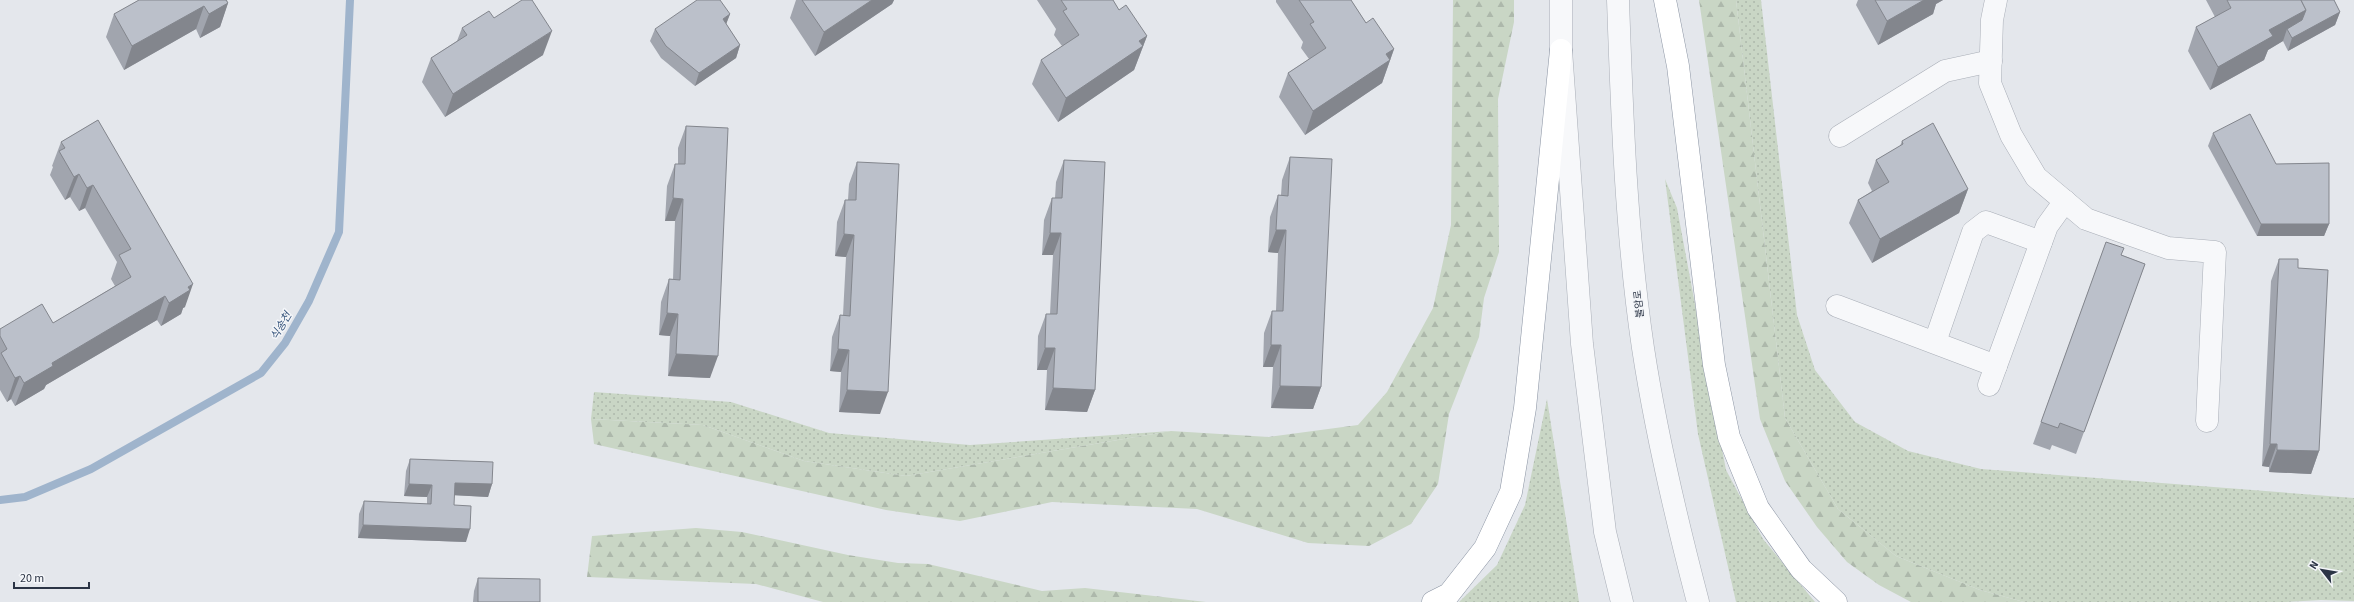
<svg xmlns="http://www.w3.org/2000/svg" width="2354" height="602" font-family="'Source Sans 3','Noto Sans KR',sans-serif">
<style>
.grass{fill:url(#grass-dots)}
.forest{fill:url(#forest-firs)}
.lines{fill:none;stroke-linecap:round;stroke-linejoin:round}
.stream{stroke:#9fb4cc;stroke-width:8}
.minor-casing{stroke:#a9aeb7;stroke-width:23}
.highway-casing{stroke:#8b94a3;stroke-width:23}
.minor{stroke:#f7f8fa;stroke-width:22}
.highway{stroke:#fff;stroke-width:22}
.wall{fill:#a1a5ae}
.shaded-wall{fill:#83868d}
.building{fill:#bbc0ca;stroke:#83868d}
.labels{text-anchor:middle;dominant-baseline:central;stroke-width:3;stroke-linejoin:round;paint-order:stroke}
.street-label{font-size:10px;fill:#2b3445;stroke:#f4f6f9}
.water-label{font-size:11px;font-style:italic;fill:#34527a;stroke:#f4f6f9}
</style>
<defs>
<pattern id="grass-dots" width="8" height="8" patternUnits="userSpaceOnUse"><rect width="8" height="8" fill="#c9d6c5"/><path d="M2 2h.1M6 6h.1" fill="none" stroke="#adb8ab" stroke-width="1.8" stroke-linecap="round"/></pattern>
<pattern id="forest-firs" width="22" height="20" patternUnits="userSpaceOnUse"><rect width="22" height="20" fill="#c9d6c5"/><path d="M5 1l3.5 6h-7zM16 11l3.5 6h-7z" fill="#adb8ab"/></pattern>
</defs>
<rect width="100%" height="100%" fill="#e4e7ec"/>
<g class="grass">
<polygon points="1736,0 1761,0 1797,315 1815,370 1855,422 1908,451 1981,469 2354,498 2354,601 2321,600 2286,602 2024,602 1980,590 1896,556 1838,509 1785,418"/>
<polygon points="1665,179 1677,208 1726,470 1763,539 1815,602 1736,602 1698,434"/>
<polygon points="594,392 731,402 829,433 970,445 1171,431 906,476 804,461 703,425 591,419"/>
<polygon points="1547,399 1579,602 1459,602 1497,565 1525,505"/>
</g>
<g class="forest">
<polygon points="1453,0 1514,0 1514,22 1498,99 1499,252 1484,298 1479,337 1449,414 1438,484 1411,524 1369,546 1308,543 1197,509 1052,502 960,521 886,510 594,444 591,419 703,425 804,461 906,476 1171,431 1269,437 1358,425 1387,392 1433,308 1451,225"/>
<polygon points="1699,0 1736,0 1785,418 1838,509 1896,556 1980,590 2024,602 1911,602 1879,585 1847,562 1817,527 1785,481 1760,419"/>
<polygon points="696,528 742,532 848,555 898,563 928,564 1042,591 1085,588 1206,602 823,602 756,584 587,577 592,536"/>
</g>
<g class="lines">
<polyline class="stream" points="0,500 25,497 91,469 261,373 285,343 309,301 339,232 350,0"/>
<defs>
<g id="minor">
<polyline points="1561,0 1561,50 1582,344 1605,532 1622,602"/>
<path d="M 1618,0 C 1622,116 1626,233 1643,348 C 1656,433 1676,518 1698,602"/>
<polyline points="1996,0 1992,20 1990,83 2011,135 2036,177 2086,219 2168,248 2215,252 2207,421"/>
<polyline points="1840,136 1945,71 1991,61"/>
<polyline points="1837,306 1996,366"/>
<polyline points="1935,342 1973,232 1986,222 2041,242"/>
<polyline points="1989,385 2047,226 2065,201"/>
</g>
<g id="highway">
<polyline points="1665,0 1678,66 1714,365 1729,437 1758,508 1801,569 1836,602"/>
<polyline points="1433,602 1449,594 1485,548 1511,492 1525,408 1561,50"/>
</g>
</defs>
<use href="#minor" class="minor-casing"/>
<use href="#highway" class="highway-casing"/>
<use href="#minor" class="minor"/>
<use href="#highway" class="highway"/>
</g>
<g class="wall">
<polygon points="139,0 227,0 228,3 220,27 200,38 196,29 124,70 106,37 114,14"/>
<polygon points="796,0 894,0 892,4 815,56 790,18"/>
<polygon points="1037,0 1113,0 1119,10 1147,36 1134,70 1058,122 1032,84 1041,60 1062,46 1054,35 1056,29"/>
<polygon points="1276,0 1351,0 1366,23 1394,49 1382,83 1305,135 1279,97 1288,73 1309,59 1301,48 1303,42 1276,2"/>
<polygon points="1858,0 1943,0 1936,4 1933,14 1878,45 1856,5"/>
<polygon points="2206,0 2334,0 2340,12 2335,25 2288,51 2283,41 2268,50 2264,60 2210,90 2188,51 2196,27 2215,17"/>
<polygon points="730,14 726,24 740,45 736,58 695,86 661,58 650,41 655,29"/>
<polygon points="494,18 543,55 445,117 422,82 431,58 457,41 462,28"/>
<polygon points="98,120 185,307 183,308 181,314 161,326 157,320 46,385 44,389 15,406 11,399 7,402 0,390 0,329 53,323 115,286 111,279 117,262 85,208 79,211 70,197 65,200 50,175 53,167 52,166 61,142"/>
<polygon points="686,126 710,378 668,376 670,336 659,335 661,302 669,279 673,279 675,221 665,221 667,186 675,164 678,164 678,148"/>
<polygon points="2213,133 2276,164 2329,224 2324,236 2257,236 2208,146"/>
<polygon points="1902,141 1968,189 1959,213 1872,263 1849,223 1858,200 1872,191 1868,183 1876,160 1900,146"/>
<polygon points="1290,157 1321,387 1313,409 1271,408 1273,367 1263,367 1264,333 1272,311 1276,311 1278,253 1268,252 1270,217 1278,195 1281,195 1282,180"/>
<polygon points="1064,160 1095,390 1087,412 1045,410 1047,370 1037,370 1038,336 1046,314 1050,314 1053,255 1042,255 1044,220 1052,198 1055,198 1056,182"/>
<polygon points="857,162 880,414 839,412 841,372 830,371 832,337 840,315 843,315 846,257 835,256 837,222 845,200 848,200 849,184"/>
<polygon points="2106,242 2122,255 2145,264 2076,454 2052,445 2050,450 2033,444"/>
<polygon points="2279,259 2298,268 2319,451 2311,474 2269,472 2269,467 2262,466 2271,281"/>
<polygon points="410,459 492,484 488,497 454,495 454,505 466,542 358,538 359,514 364,501 427,504 427,497 404,496 406,471"/>
<polygon points="478,578 540,602 473,602 474,591"/>
</g>
<g class="shaded-wall">
<polygon points="222,0 227,0 225,5 228,3 220,27 200,38 209,14"/>
<polygon points="872,0 894,0 892,4 815,56 824,32"/>
<polygon points="1924,0 1943,0 1936,4 1933,14 1878,45 1887,21"/>
<polygon points="204,6 196,29 124,70 132,46"/>
<polygon points="2306,10 2298,33 2287,29 2283,41 2268,50 2264,60 2210,90 2218,67 2269,30"/>
<polygon points="2340,12 2335,25 2288,51 2292,38"/>
<polygon points="730,14 725,27 723,19"/>
<polygon points="552,31 543,55 445,117 453,94"/>
<polygon points="1147,36 1134,70 1058,122 1066,98 1139,41"/>
<polygon points="740,45 736,58 695,86 699,73"/>
<polygon points="1394,49 1382,83 1305,135 1313,111 1386,54"/>
<polygon points="79,174 70,197 65,200 74,177"/>
<polygon points="93,185 85,208 79,211 87,188"/>
<polygon points="1968,189 1959,213 1872,263 1880,239"/>
<polygon points="673,198 683,199 675,221 665,221"/>
<polygon points="2261,224 2329,224 2324,236 2257,236"/>
<polygon points="1276,230 1286,230 1278,253 1268,252"/>
<polygon points="1050,233 1061,233 1053,255 1042,255"/>
<polygon points="844,234 854,235 846,257 835,256"/>
<polygon points="193,284 185,307 183,308 181,314 161,326 169,303 188,287"/>
<polygon points="165,296 157,320 46,385 44,389 15,406 24,383 52,363"/>
<polygon points="667,313 678,314 670,336 659,335"/>
<polygon points="1271,345 1281,345 1273,367 1263,367"/>
<polygon points="1045,348 1055,348 1047,370 1037,370"/>
<polygon points="838,349 849,350 841,372 830,371"/>
<polygon points="676,354 718,356 710,378 668,376"/>
<polygon points="20,376 11,399 7,402 15,378"/>
<polygon points="1280,386 1321,387 1313,409 1271,408"/>
<polygon points="1053,388 1095,390 1087,412 1045,410"/>
<polygon points="847,390 888,392 880,414 839,412"/>
<polygon points="2270,444 2277,444 2269,467 2262,466"/>
<polygon points="2277,450 2319,451 2311,474 2269,472"/>
<polygon points="455,483 492,484 488,497 450,495"/>
<polygon points="409,484 432,485 427,497 404,496"/>
<polygon points="363,525 470,529 466,542 358,538"/>
</g>
<g class="building">
<polygon points="139,0 226,0 228,3 209,14 204,6 132,46 114,14"/>
<polygon points="522,0 532,0 552,31 453,94 431,58 467,35 462,28 489,11 494,18"/>
<polygon points="697,0 720,0 730,14 723,19 740,45 699,73 666,46 655,29"/>
<polygon points="802,0 872,0 824,32"/>
<polygon points="1061,0 1113,0 1119,10 1126,5 1147,36 1139,41 1143,46 1066,98 1041,60 1079,35 1063,11 1067,9"/>
<polygon points="1299,0 1351,0 1366,23 1373,18 1394,49 1386,54 1390,60 1313,111 1288,73 1326,48 1310,24 1314,22"/>
<polygon points="1875,0 1924,0 1887,21"/>
<polygon points="2227,0 2301,0 2306,10 2269,30 2273,36 2218,67 2196,27 2231,8"/>
<polygon points="2301,0 2334,0 2340,12 2292,38 2287,29 2302,20 2306,10"/>
<polygon points="2250,114 2276,164 2329,163 2329,224 2261,224 2213,133"/>
<polygon points="98,120 193,284 188,287 190,290 169,303 165,296 52,363 53,366 24,383 20,376 15,378 1,353 7,349 0,336 0,329 42,304 53,323 131,277 119,255 131,249 93,185 87,188 79,174 74,177 59,151 65,148 61,142"/>
<polygon points="1933,123 1968,189 1880,239 1858,200 1889,182 1876,160 1903,144 1902,141"/>
<polygon points="686,126 728,128 718,356 676,354 678,314 667,313 669,279 680,280 683,199 673,198 675,164 685,164"/>
<polygon points="1290,157 1332,159 1321,387 1280,386 1281,345 1271,345 1272,311 1283,311 1286,230 1276,230 1278,195 1288,196"/>
<polygon points="1064,160 1105,162 1095,390 1053,388 1055,348 1045,348 1046,314 1057,314 1061,233 1050,233 1052,198 1062,198"/>
<polygon points="857,162 899,164 888,392 847,390 849,350 838,349 840,315 850,316 854,235 844,234 845,200 856,200"/>
<polygon points="2106,242 2124,248 2121,255 2145,264 2084,432 2060,423 2058,428 2041,422"/>
<polygon points="2279,259 2298,259 2298,268 2328,270 2319,451 2277,450 2277,444 2270,444"/>
<polygon points="410,459 493,462 492,484 455,483 454,505 471,506 470,529 363,525 364,501 431,504 432,485 409,484"/>
<polygon points="478,578 540,579 540,602 478,602"/>
</g>
<g class="labels">
<g class="street-label">
<text transform="translate(1639 304) rotate(-96)">불암로</text>
</g>
<g class="water-label">
<text transform="translate(281 326) rotate(-59)">식송천</text>
</g>
</g>
<g transform="translate(2322 570) rotate(301)" stroke="#f4f6f9" stroke-width="3" paint-order="stroke">
<path d="M0-3L7 15L0 10L-7 15Z" fill="#2b3445"/>
<text y="-6" font-size="11" font-weight="bold" text-anchor="middle" fill="#2b3445">N</text>
</g>
<path d="M14 582v6h75v-6" fill="none" stroke="#2b3445" stroke-width="2"/>
<text x="20" y="582" font-size="12" fill="#2b3445" stroke="#f4f6f9" stroke-width="3" paint-order="stroke">20 m</text>
</svg>
